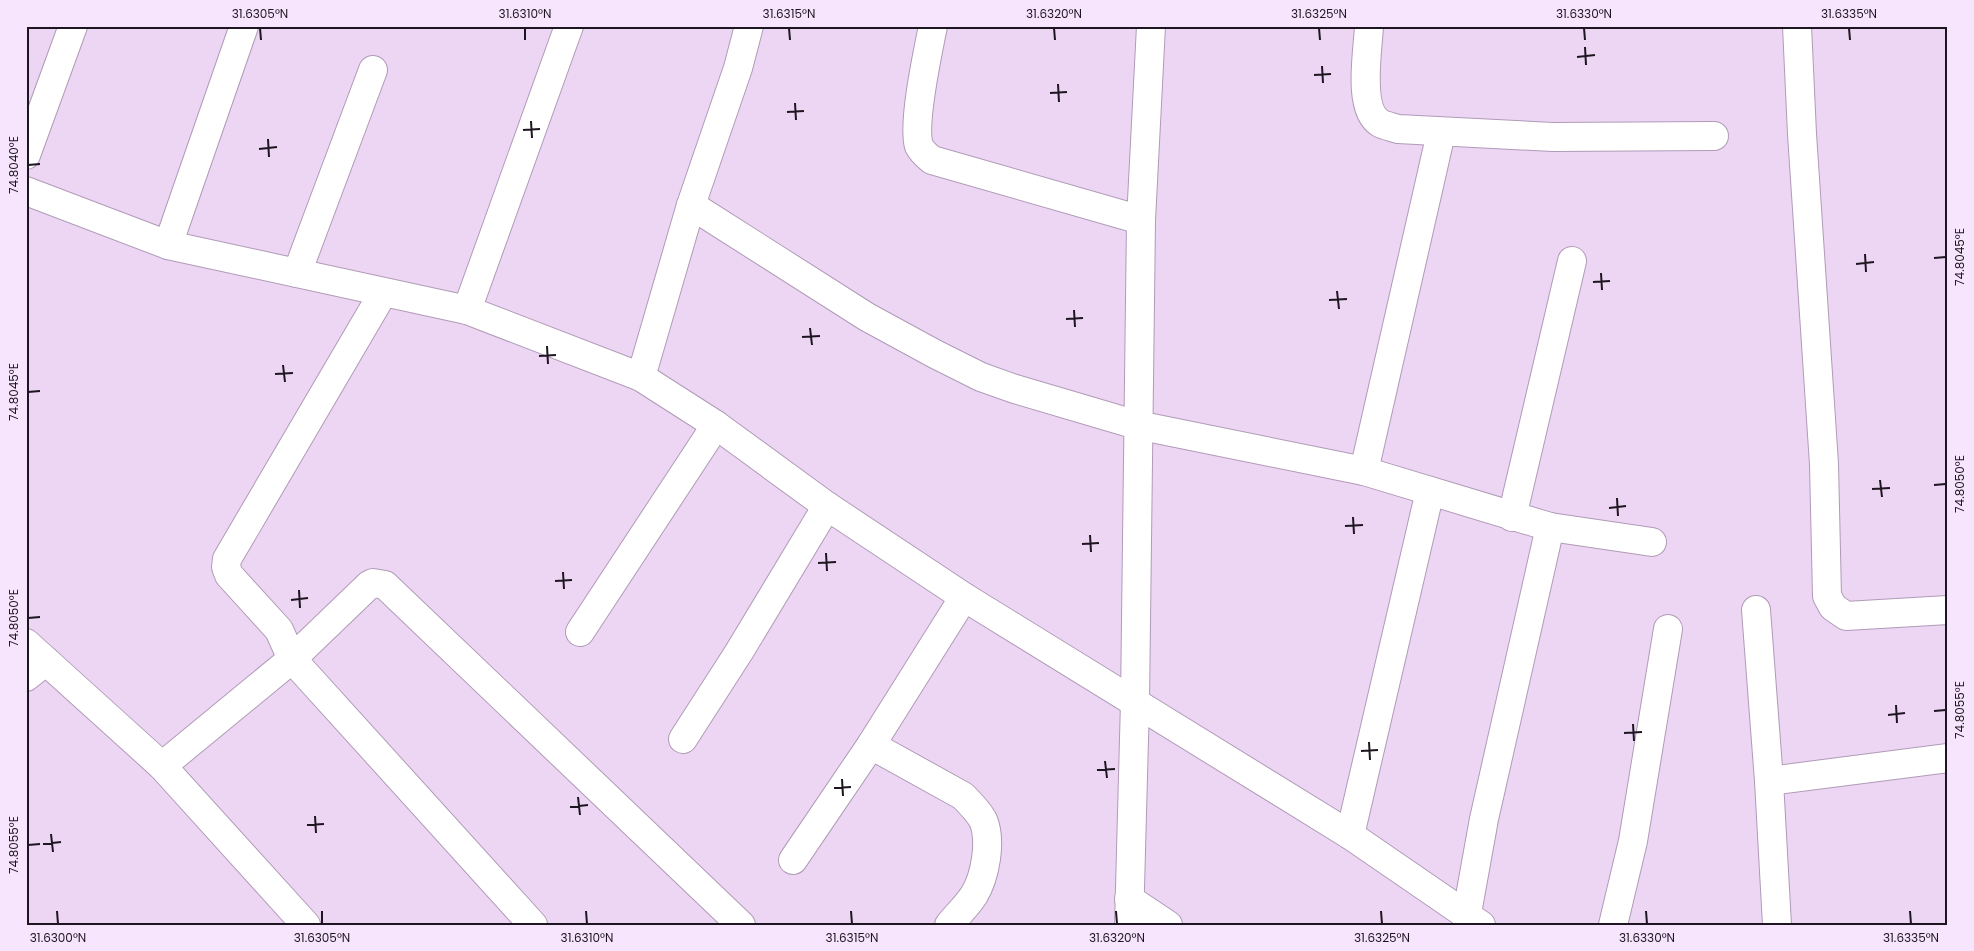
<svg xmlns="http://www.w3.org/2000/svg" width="1974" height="951" font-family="Poppins,sans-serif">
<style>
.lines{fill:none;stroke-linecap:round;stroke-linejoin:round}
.minor-casing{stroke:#b09bb7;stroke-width:30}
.minor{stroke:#fff;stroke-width:28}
.ticks{fill:none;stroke:#1d151f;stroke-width:2}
.neatline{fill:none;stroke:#1d151f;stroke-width:2}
.ticks-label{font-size:12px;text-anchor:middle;fill:#1d151f}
</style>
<rect width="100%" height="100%" fill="#edd6f3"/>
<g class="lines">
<defs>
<g id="minor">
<path d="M 933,26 C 928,51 912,124 919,146 C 922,152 927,156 932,160 L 1141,220"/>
<path d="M 1369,26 C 1368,50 1357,109 1380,123 C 1385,126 1393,127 1398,129 L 1553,137 L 1714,136"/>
<polyline points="1797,26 1802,134 1824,464 1827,596 1833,607 1846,616 1948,610"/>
<polyline points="26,155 73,26"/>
<polyline points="26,191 168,245 467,310 641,377 716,425 827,506 964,597 1350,835 1481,925"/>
<polyline points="691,205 867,317 935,354 981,377 1015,389 1137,425 1364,471 1550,527 1652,542"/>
<polyline points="168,245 244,26"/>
<polyline points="297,273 373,70"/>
<polyline points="383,293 227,559 226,567 229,575 279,630 292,659 369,585 373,583 385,585 741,925"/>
<polyline points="467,310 569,26"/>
<polyline points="641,377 691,205 738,68 749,26"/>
<polyline points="1364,471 1441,133"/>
<polyline points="1512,517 1572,261"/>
<polyline points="1756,610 1769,781 1777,925"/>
<polyline points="580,632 716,425"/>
<polyline points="26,643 162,766 306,925"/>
<polyline points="26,677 46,661"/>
<polyline points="683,739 739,652 827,506"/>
<polyline points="162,766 292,659 533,925"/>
<polyline points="1769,781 1948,758"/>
<polyline points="1350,835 1430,491"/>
<polyline points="793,860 871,745"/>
<polyline points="1129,899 1168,925"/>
<polyline points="1467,913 1484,819 1550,527"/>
<path d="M 949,925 C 957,915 967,906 974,895 C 985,877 992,841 983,820 C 978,811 971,804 963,796 L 871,745 L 964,597"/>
<polyline points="1129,925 1135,702 1141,220 1151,26"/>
<polyline points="1613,925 1633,841 1668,629"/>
</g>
</defs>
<use href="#minor" class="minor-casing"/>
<use href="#minor" class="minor"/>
</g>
<path class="ticks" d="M 260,28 L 261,40M 525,28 L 525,40M 789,28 L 790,40M 1054,28 L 1055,40M 1319,28 L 1320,40M 1584,28 L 1585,40M 1849,28 L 1850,40M 1585,47 L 1586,65M 1577,57 L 1595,55M 1322,66 L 1323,83M 1314,75 L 1331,74M 1058,84 L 1059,102M 1050,93 L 1067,92M 795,103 L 796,120M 787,112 L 804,111M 531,121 L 532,138M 523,130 L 540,129M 268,139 L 269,157M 259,149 L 277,147M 28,165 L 40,164M 1865,254 L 1866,272M 1934,258 L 1946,257M 1856,264 L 1874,262M 1601,273 L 1602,290M 1593,282 L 1610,281M 1337,291 L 1339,309M 1329,300 L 1347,299M 1074,310 L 1075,327M 1066,319 L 1083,318M 810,328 L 812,345M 802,337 L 820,336M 547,346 L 548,364M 539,356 L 556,355M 283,365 L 285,382M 275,374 L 293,373M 28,392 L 40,391M 1880,480 L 1882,497M 1934,485 L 1946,484M 1872,489 L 1890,488M 1617,498 L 1618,516M 1609,508 L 1626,506M 1353,517 L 1354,534M 1345,526 L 1363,525M 1090,535 L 1091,552M 1082,544 L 1099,543M 826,553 L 827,571M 818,563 L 836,562M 563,572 L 564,589M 555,581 L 572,580M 299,590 L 300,608M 291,600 L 308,598M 28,618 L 40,617M 1896,705 L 1897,723M 1934,711 L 1946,710M 1888,715 L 1905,713M 1633,724 L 1634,741M 1624,733 L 1642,732M 1369,742 L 1370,760M 1361,751 L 1378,750M 1105,761 L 1107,778M 1097,770 L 1115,769M 842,779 L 843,796M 834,788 L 851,787M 578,797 L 580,815M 570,807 L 588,805M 315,816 L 316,833M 307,825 L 324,824M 51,834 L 53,852M 43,844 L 61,842M 28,845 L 40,844M 57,911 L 58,924M 322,911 L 322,924M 586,911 L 587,924M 851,911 L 852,924M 1116,911 L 1117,924M 1381,911 L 1382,924M 1646,911 L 1647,924M 1910,911 L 1911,924"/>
<rect width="1974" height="951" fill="none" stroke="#f7e5fd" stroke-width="55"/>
<rect x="28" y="28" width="1918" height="896" class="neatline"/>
<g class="ticks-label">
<text x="260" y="18">31.6305°N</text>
<text x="525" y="18">31.6310°N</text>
<text x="789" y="18">31.6315°N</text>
<text x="1054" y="18">31.6320°N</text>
<text x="1319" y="18">31.6325°N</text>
<text x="1584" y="18">31.6330°N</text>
<text x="1849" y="18">31.6335°N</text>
<text transform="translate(14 165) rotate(-90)" y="4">74.8040°E</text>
<text transform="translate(1960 257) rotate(-90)" y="4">74.8045°E</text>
<text transform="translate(14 392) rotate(-90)" y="4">74.8045°E</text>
<text transform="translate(1960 484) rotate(-90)" y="4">74.8050°E</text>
<text transform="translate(14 618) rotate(-90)" y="4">74.8050°E</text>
<text transform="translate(1960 710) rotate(-90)" y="4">74.8055°E</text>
<text transform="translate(14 845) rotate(-90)" y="4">74.8055°E</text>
<text x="58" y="942">31.6300°N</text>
<text x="322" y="942">31.6305°N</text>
<text x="587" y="942">31.6310°N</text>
<text x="852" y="942">31.6315°N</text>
<text x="1117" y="942">31.6320°N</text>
<text x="1382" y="942">31.6325°N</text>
<text x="1647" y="942">31.6330°N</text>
<text x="1911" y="942">31.6335°N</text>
</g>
</svg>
